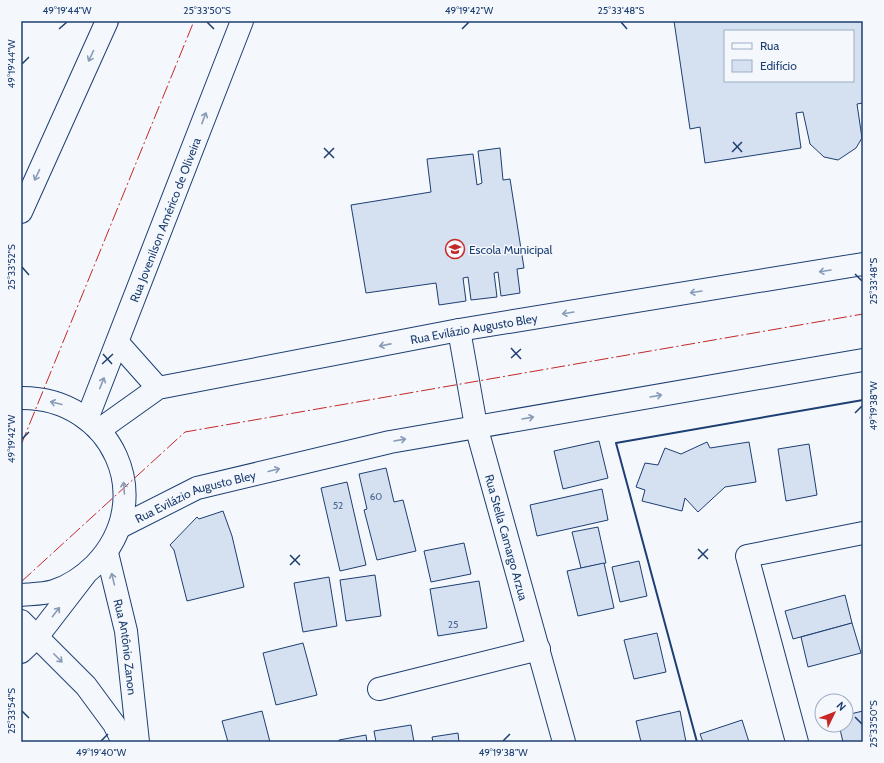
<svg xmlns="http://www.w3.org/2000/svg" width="884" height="763" font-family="Cabin,sans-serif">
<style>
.building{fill:#d5e0f0;stroke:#1d3f73;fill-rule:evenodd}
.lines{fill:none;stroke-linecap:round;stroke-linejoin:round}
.minor-casing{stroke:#1d3f73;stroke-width:24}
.tertiary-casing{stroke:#1d3f73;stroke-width:24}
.secondary-casing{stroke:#1d3f73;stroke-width:24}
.minor{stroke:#f4f7fb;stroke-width:22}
.tertiary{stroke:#f4f7fb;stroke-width:22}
.secondary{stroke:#f4f7fb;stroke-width:22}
.wall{stroke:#1d3f73;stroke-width:2}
.power{stroke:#c62828;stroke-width:1;stroke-dasharray:14 3 2 3;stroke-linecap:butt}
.oneway{stroke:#889bb7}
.ticks{fill:none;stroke:#1d3f73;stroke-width:1.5}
.labels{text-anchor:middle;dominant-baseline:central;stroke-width:3;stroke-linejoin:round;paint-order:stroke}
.number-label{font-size:10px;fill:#4b6792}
.street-label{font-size:12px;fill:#1d3f73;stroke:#f4f7fb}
.poi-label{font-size:12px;fill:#1d3f73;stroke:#f4f7fb;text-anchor:start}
.neatline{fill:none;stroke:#1d3f73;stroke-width:1.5}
.ticks-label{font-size:10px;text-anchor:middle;fill:#1d3f73}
</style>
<rect width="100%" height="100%" fill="#f4f7fb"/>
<g class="building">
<path d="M 674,21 L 863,21 L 863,105 L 863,103 L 857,104 L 862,138 L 856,148 L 838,160 L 824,157 L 810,144 L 803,112 L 796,113 L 801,148 L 705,163 L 700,127 L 690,129 ZM 725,31 L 853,31 L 853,81 L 725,81 Z"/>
<polygon points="500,148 503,180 510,179 524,268 517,269 520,293 501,296 498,272 494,273 497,297 471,300 468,277 463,278 466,301 439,305 436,283 366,293 351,205 431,192 427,159 473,154 477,185 482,183 478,151"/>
<polygon points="599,441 608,478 563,489 554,451"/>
<polygon points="707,442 710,448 749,442 756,482 725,487 698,512 685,498 682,511 642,501 645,490 636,487 645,463 658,465 665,448 681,454"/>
<polygon points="809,444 817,495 786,501 778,449"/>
<polygon points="386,468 394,502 403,500 416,551 377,560 364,510 367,509 359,474"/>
<polygon points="347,482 366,565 340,571 321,488"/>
<polygon points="602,489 608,520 537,536 530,505"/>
<polygon points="223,511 232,536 244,587 187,601 174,550 170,545 197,517 199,519"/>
<polygon points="598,527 606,563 581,568 572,532"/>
<polygon points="464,543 471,574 431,582 424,551"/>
<polygon points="639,561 647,596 620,602 612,567"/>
<polygon points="604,563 614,608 578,616 567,571"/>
<polygon points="375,575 381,616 346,621 340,580"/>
<polygon points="329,577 337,626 303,632 294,583"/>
<polygon points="479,581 487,628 438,636 430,589"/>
<polygon points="845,595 852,623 793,639 785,611"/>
<polygon points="852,623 861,653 808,667 801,637"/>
<polygon points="657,633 666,672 634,679 624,640"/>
<polygon points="303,643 317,695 276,705 263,653"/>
<polygon points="262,711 270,742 228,742 222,721"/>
<polygon points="680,711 686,742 641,742 636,721"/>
<polygon points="863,711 863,742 843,742 839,725 846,725 846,715"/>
<polygon points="742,720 749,742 703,742 700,734"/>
<polygon points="411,725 414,742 376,742 374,731"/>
<polygon points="458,733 459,742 433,742 432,737"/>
<polygon points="366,735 367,742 339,742 339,740"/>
</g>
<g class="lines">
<defs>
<g id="minor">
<path id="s1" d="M 459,330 L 476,426 L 564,742"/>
<polyline points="21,652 37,637 84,576"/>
<polyline points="379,689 539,649"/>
<polyline points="797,742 747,556 863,533"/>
</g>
<g id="tertiary">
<path id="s2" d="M 99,430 L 158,388 L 459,330 L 863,264"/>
<path id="s3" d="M 120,527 L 197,488 L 390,442 L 863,360"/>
</g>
<g id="secondary">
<polyline points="21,212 107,21"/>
<polyline points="118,343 158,388"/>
<path d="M 21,398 C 112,397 159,499 95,565 C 84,576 69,586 54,591 C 44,594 32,594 21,595"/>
<path id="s4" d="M 87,419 L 242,21"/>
<path id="s5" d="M 107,553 L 126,631 L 138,742"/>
<polyline points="21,621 86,686 114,724 123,742"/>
</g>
</defs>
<use href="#minor" class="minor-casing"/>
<use href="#tertiary" class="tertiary-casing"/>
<use href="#secondary" class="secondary-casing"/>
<use href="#minor" class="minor"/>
<use href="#tertiary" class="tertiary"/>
<use href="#secondary" class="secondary"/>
<polyline class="wall" points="697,742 616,443 863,400"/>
<g class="power">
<polyline points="21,445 194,21"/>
<polyline points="21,582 185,432 863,314"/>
</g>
</g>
<defs><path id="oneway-shaft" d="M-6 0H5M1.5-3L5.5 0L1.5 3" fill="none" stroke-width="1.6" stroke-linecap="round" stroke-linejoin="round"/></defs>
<g class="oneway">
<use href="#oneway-shaft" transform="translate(91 56) rotate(115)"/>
<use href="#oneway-shaft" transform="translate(204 118) rotate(-69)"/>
<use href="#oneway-shaft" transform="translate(37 175) rotate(115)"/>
<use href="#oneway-shaft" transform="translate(825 271) rotate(171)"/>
<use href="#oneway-shaft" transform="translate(696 292) rotate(171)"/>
<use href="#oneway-shaft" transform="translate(568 313) rotate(171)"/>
<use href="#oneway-shaft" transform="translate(385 345) rotate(169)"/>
<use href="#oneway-shaft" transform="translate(102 383) rotate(-68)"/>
<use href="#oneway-shaft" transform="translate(656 396) rotate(-10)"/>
<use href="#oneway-shaft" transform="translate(56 403) rotate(-166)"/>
<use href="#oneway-shaft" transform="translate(528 418) rotate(-10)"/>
<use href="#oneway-shaft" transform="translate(400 440) rotate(-10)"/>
<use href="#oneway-shaft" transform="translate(274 470) rotate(-14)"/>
<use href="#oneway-shaft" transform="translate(124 488) rotate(-94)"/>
<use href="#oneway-shaft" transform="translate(113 579) rotate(-104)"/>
<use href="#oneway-shaft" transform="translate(56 612) rotate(-52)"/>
<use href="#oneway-shaft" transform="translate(58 658) rotate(45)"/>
</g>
<path class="ticks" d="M 207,22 L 214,29M 621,22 L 627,29M 59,29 L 67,22M 462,29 L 469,22M 22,64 L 29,57M 733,142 L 742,152M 324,148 L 334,158M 732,152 L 742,142M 324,158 L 334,148M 22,267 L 29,275M 855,274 L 862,281M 511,348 L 521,359M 103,354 L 112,364M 511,358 L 521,349M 102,364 L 113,354M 855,413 L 862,406M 22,439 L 29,432M 698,549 L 708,559M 290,555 L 300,565M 698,559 L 708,549M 290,565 L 300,555M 22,711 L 29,718M 855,717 L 862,724M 101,741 L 108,734M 503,741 L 510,734"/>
<defs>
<symbol id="school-ring" viewBox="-11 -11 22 22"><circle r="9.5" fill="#f4f7fb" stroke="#c62828" stroke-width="1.5"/><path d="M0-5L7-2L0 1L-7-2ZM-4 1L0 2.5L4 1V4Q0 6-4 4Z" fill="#c62828"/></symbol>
</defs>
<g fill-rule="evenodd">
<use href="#school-ring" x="444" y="238" width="22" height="22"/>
</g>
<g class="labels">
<g class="number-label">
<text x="376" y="496">60</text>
<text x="338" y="505">52</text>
<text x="453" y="624">25</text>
</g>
<g class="street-label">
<text stroke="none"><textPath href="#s4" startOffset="214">Rua Jovenilson Américo de Oliveira</textPath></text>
<text stroke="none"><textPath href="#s2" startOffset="394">Rua Evilázio Augusto Bley</textPath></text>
<text stroke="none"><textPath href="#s3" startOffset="82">Rua Evilázio Augusto Bley</textPath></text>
<text stroke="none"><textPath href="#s1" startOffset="213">Rua Stella Camargo Arzua</textPath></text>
<text stroke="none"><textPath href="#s5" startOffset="96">Rua Antônio Zanon</textPath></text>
</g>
<g class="poi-label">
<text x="469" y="249">Escola Municipal</text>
</g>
</g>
<rect width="884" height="763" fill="none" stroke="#f4f7fb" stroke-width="44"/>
<rect x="724" y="30" width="130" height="52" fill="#f4f7fb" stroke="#9eadc5"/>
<rect x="732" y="43" width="20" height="6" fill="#f4f7fb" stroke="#9eadc5"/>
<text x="760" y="50" font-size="12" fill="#1d3f73">Rua</text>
<rect x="732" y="60" width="20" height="12" fill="#d5e0f0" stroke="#9eadc5"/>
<text x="760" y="70" font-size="12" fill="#1d3f73">Edifício</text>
<g transform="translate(834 713) rotate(47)"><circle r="19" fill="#f4f7fb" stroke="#9eadc5"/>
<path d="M0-3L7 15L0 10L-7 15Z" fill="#c62828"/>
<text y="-6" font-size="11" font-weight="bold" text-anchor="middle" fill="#1d3f73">N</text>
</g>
<rect x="22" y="22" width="840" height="719" class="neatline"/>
<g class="ticks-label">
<text x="67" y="14">49°19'44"W</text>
<text x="207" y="14">25°33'50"S</text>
<text x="469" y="14">49°19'42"W</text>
<text x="621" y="14">25°33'48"S</text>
<text transform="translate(11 64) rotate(-90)" y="4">49°19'44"W</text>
<text transform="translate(11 267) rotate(-90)" y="4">25°33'52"S</text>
<text transform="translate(873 281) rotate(-90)" y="4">25°33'48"S</text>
<text transform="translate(873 406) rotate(-90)" y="4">49°19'38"W</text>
<text transform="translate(11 439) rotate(-90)" y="4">49°19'42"W</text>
<text transform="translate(11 711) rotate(-90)" y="4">25°33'54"S</text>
<text transform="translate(873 724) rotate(-90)" y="4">25°33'50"S</text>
<text x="101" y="756">49°19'40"W</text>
<text x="503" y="756">49°19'38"W</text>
</g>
</svg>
